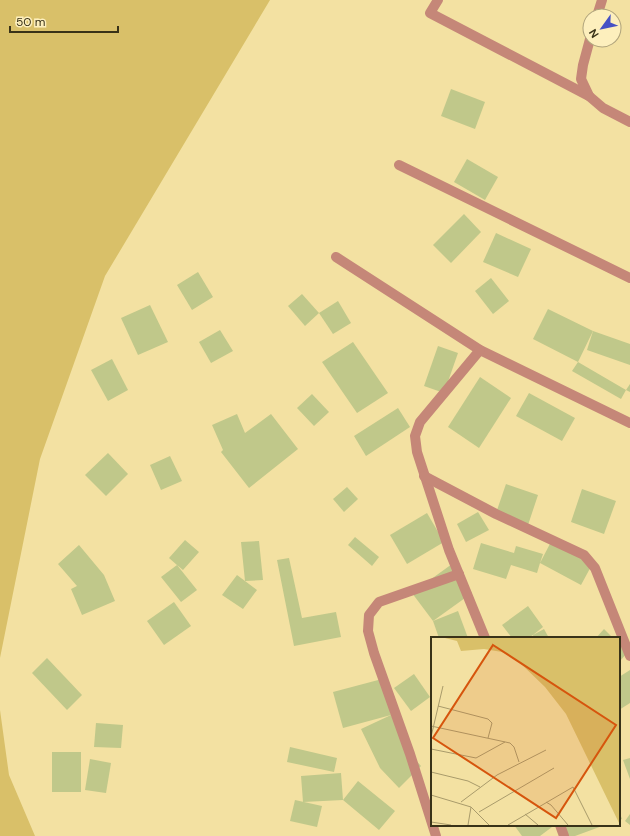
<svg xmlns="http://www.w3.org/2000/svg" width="630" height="836" font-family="'DM Sans',sans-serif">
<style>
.green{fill:#d9c069}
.building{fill:#c0c88a}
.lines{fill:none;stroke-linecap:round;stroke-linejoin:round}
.street{stroke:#c58778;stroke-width:10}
.inset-road{fill:none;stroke:#a99b6b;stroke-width:1}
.view{fill:#d6550d;fill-opacity:0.15;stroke:#d6550d;stroke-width:2}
.inset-edge{fill:none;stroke:#393218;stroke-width:2}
</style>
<rect width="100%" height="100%" fill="#f3e1a2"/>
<g class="green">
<polygon points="0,0 270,0 105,276 40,459 0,658"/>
<polygon points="0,710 9,775 35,836 0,836"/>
</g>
<g class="building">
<polygon points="451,89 485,102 475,129 441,116"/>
<polygon points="467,159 498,177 485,200 454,182"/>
<polygon points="464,214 481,232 451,263 433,245"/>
<polygon points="496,233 531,249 518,277 483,262"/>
<polygon points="198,272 213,297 192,310 177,285"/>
<polygon points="491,278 509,301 493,314 475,291"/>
<polygon points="302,294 319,313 305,326 288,306"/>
<polygon points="338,301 351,323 333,334 319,313"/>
<polygon points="150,305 168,342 138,355 121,318"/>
<polygon points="548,309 593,331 578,362 626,390 621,399 572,371 578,362 533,339"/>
<polygon points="220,330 233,351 211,363 199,342"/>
<polygon points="593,331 630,344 630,365 587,350"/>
<polygon points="353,342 388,393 357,413 322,362"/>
<polygon points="438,346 458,353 444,393 424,386"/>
<polygon points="112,359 128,390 108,401 91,370"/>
<polygon points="480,377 511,398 479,448 448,427"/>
<polygon points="630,384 630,392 626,390"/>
<polygon points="529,393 575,418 562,441 516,416"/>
<polygon points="312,394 329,412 314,426 297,408"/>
<polygon points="398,408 410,427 366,456 354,436"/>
<polygon points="237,414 245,433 271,414 298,449 249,488 221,452 223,450 212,425"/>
<polygon points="108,453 128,474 106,496 85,475"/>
<polygon points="170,456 182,481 161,490 150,465"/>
<polygon points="506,484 538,495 528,525 496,513"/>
<polygon points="347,487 358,499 344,512 333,499"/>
<polygon points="582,489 616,501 604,534 571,522"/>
<polygon points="478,512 489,530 466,542 457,524"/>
<polygon points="427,513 444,542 407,564 390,535"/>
<polygon points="355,537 379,557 372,566 348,545"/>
<polygon points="553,538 594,561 581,585 540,563 537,573 511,565 506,579 473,569 481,543 514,553 516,546 543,554 540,563"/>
<polygon points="185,540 199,552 183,570 177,565 197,590 181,602 161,577 177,565 169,558"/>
<polygon points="259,541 263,580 245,581 257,590 243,609 222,595 237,575 245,581 241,542"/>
<polygon points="79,545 104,575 115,601 82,615 71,589 77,586 58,564"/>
<polygon points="289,558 302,618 336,612 341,637 294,646 277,560"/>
<polygon points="452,564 472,593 433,621 412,593"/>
<polygon points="174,602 191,626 164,645 147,621"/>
<polygon points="528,606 543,627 533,635 544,629 549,638 534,638 533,635 528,638 512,638 502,625"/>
<polygon points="458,611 468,638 439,638 433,621"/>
<polygon points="604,629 613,638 596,638"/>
<polygon points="619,643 628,652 619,662"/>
<polygon points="47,658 82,695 67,710 32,673"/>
<polygon points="630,670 630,703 619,710 619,677"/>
<polygon points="414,674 430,697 411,711 394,688"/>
<polygon points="382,679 391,715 343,728 333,692"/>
<polygon points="391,715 410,754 421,766 399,788 380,768 361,729"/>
<polygon points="96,723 123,725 121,748 94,747"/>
<polygon points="290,747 337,758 334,772 287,762"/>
<rect x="52" y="752" width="29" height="40"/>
<polygon points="630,758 630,779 623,760"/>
<polygon points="90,759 111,763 106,793 85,790"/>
<polygon points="341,773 343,800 358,781 395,811 379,830 343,800 303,802 301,776"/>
<polygon points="295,800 322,806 317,827 290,821"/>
<polygon points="619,811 622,819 619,820"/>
<polygon points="630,814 630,825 625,821"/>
<polygon points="514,825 550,825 552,827 540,836 522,836"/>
<polygon points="557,825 605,825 575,836 561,836"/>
</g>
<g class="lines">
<g class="street">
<polyline points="438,0 430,13 589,96 603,108 630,122"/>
<polyline points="597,16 602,0"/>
<polyline points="589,96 581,79 583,65 590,39"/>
<polyline points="399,165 630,278"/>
<polyline points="336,257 480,350 630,423"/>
<polyline points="480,350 420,422 415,436 417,452 449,550 485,638"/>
<polyline points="424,476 496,514 584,555 595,568 630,656"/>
<polyline points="560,825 564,836"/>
<polyline points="436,836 410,754 374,653 368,631 369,615 379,602 459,574"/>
</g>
</g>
<g transform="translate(431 637)">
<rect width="189" height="189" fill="#f3e1a2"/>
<path d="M 14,1 L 189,1 L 189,188 L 135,77 L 114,50 L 86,23 L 71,15 L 53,12 L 30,14 L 26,4 Z" fill="#d9c069"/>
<path class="inset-road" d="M 7,69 L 57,82 L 61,86 L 57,101M 0,89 L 79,106 L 83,110 L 88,125M 0,100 L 12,49M 0,112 L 45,121 L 74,105M 0,135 L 37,144 L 49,150M 0,158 L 40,170 L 58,188M 30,165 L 66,138 L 115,113M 115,165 L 120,168 L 137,188M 48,175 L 123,131M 94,177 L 107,188M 0,185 L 20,188M 37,188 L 40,170M 77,188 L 142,150 L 161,188"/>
<path class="view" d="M 62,8 L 185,88 L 125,181 L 2,101 Z"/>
<rect width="189" height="189" class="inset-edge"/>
</g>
<g transform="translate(602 28) rotate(237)"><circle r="19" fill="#fdefbd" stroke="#afa37b"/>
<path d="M0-3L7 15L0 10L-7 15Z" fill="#4651c5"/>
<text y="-6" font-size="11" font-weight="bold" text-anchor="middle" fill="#393218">N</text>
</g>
<path d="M10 26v6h108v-6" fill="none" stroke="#393218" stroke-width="2"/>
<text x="16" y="26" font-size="12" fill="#393218" stroke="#fdefbd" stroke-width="3" paint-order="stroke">50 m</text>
</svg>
